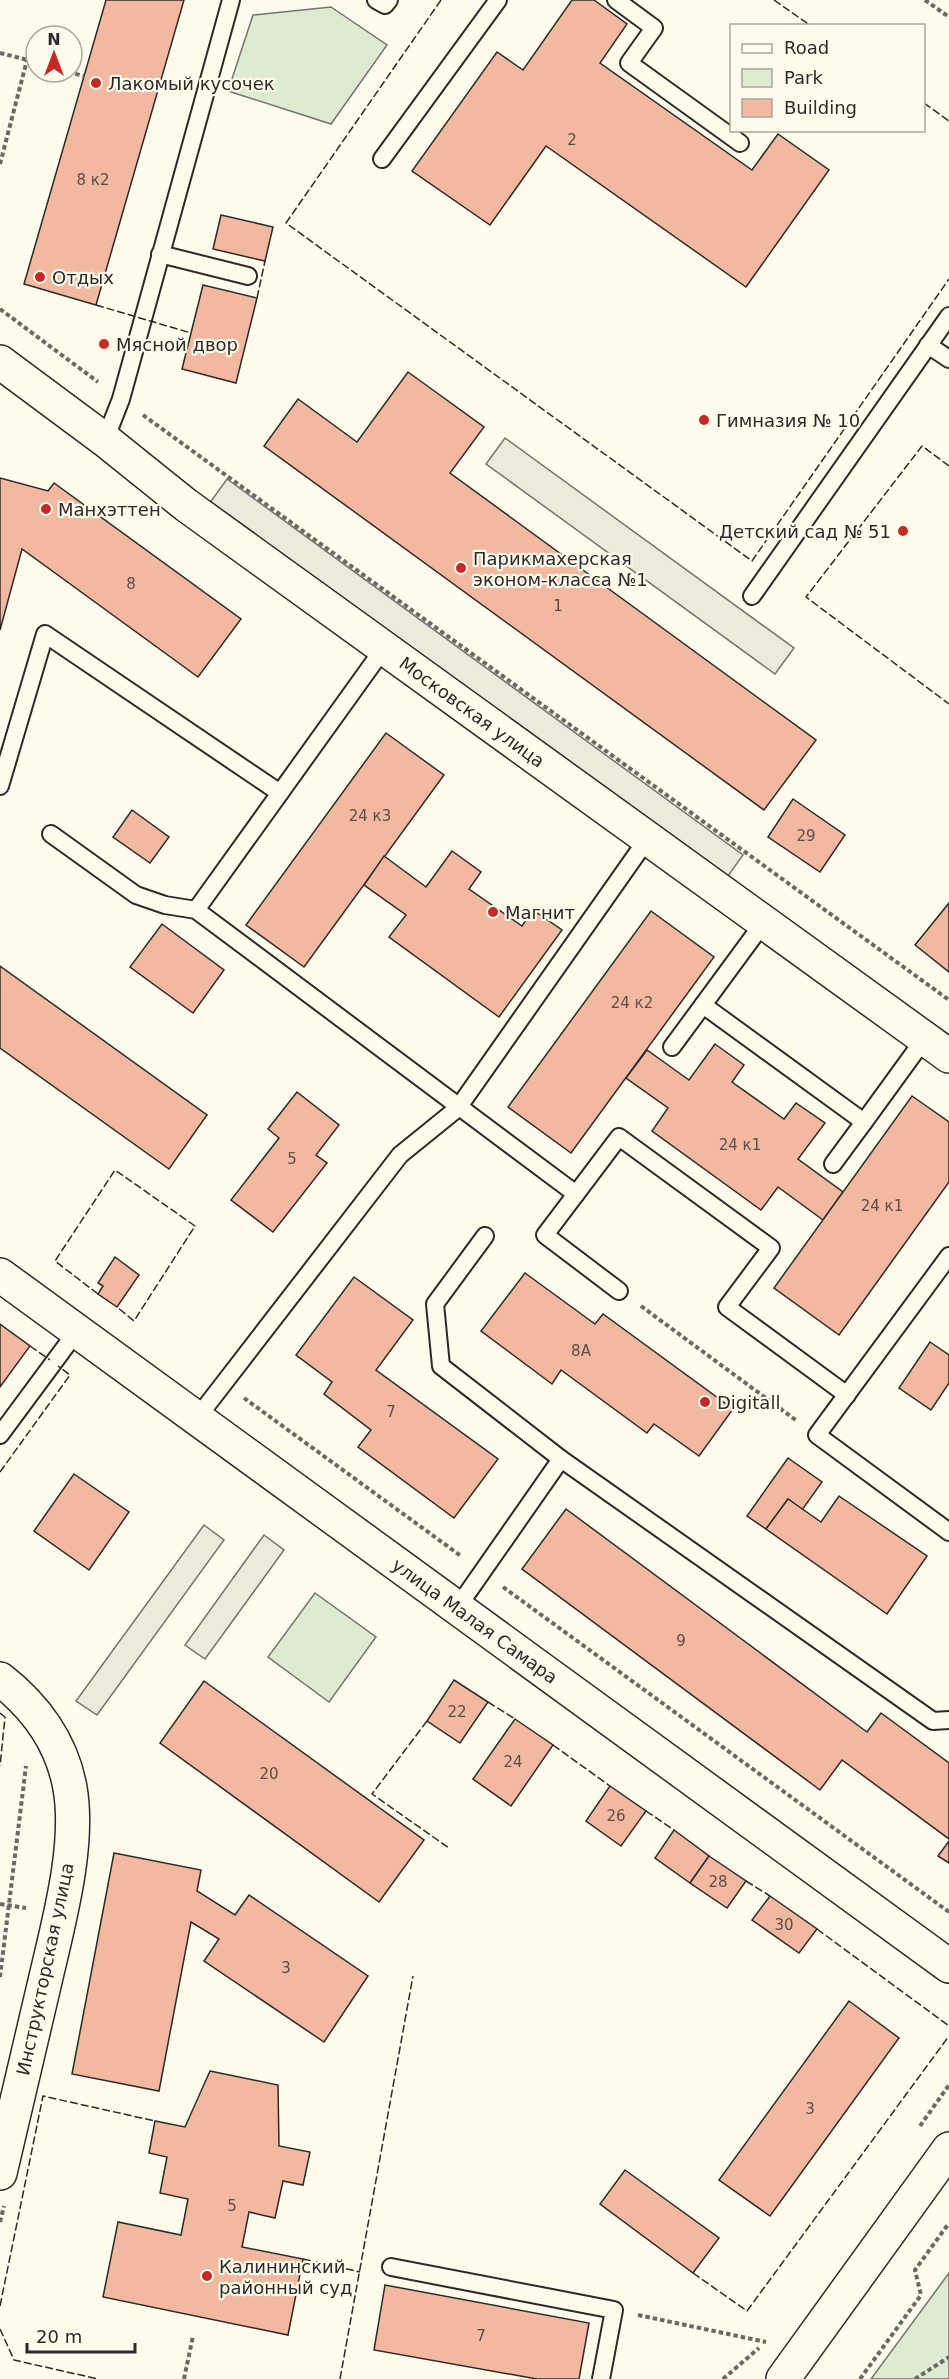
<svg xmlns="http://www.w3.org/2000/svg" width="949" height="2379" font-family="'DejaVu Sans',sans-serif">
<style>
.green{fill:#deebd1;stroke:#74746e;stroke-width:1.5}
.parking{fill:#eceadb;stroke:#74746e;stroke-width:1.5}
.building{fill:#f2b8a0;stroke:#2b2b2b;stroke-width:1.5}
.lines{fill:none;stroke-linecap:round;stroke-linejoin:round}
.service-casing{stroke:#2b2b2b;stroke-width:20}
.minor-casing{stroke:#2b2b2b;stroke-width:36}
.tertiary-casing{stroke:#2b2b2b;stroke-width:36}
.path{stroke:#6a6964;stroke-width:4;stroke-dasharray:4.5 3;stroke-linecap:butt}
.service{stroke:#fdfbea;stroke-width:16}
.minor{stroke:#fdfbea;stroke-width:33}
.tertiary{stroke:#fdfbea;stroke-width:33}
.fence{stroke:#2b2b2b;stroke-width:1.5;stroke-dasharray:8 3;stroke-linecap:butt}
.poi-dot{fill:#c62828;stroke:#fdfbea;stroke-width:2}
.labels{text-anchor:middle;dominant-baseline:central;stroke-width:4.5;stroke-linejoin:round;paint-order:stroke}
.number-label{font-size:15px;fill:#5d4e48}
.poi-label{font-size:18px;fill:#2b2b2b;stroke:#fdfbea;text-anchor:start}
.street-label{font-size:18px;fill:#2b2b2b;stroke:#fdfbea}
</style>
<rect width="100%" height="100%" fill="#fdfbea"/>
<g class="green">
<polygon points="331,7 387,45 331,124 228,91 253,15"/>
<polygon points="315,1593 376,1637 329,1702 268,1657"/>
<polygon points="949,2273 949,2379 871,2379"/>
</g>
<g class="parking">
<polygon points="505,438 794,648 775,674 486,464"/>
<polygon points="227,479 743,855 725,880 209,504"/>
<polygon points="204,1525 224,1540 97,1715 76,1701"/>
<polygon points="264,1535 284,1550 205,1659 185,1645"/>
</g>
<g class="building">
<polygon points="106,0 184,0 96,305 24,284"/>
<polygon points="572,0 594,0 627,24 600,63 752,170 778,134 829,170 746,287 546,146 490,225 412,171 497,52 523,70"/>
<polygon points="221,215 273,227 265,261 213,249"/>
<polygon points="203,285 257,298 236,383 182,369"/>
<polygon points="408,372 484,427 450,473 816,740 764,810 264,446 298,399 357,442"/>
<polygon points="0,478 48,491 54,483 241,619 198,677 22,549 0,630"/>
<polygon points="386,733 444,775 304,967 246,925"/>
<polygon points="793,799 845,835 820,872 768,837"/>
<polygon points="132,810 169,837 150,863 113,837"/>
<polygon points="452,851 481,872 469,889 522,926 533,910 562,930 499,1017 389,937 406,915 364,885 384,856 426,887"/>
<polygon points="949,903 949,972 915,945"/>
<polygon points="651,911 714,957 571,1153 508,1107"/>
<polygon points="162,924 224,970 193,1013 130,967"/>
<polygon points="0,966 207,1115 169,1169 0,1048"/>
<polygon points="715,1044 744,1065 732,1082 784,1119 796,1103 825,1123 798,1159 843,1192 823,1220 778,1187 761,1210 652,1131 668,1108 626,1078 647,1050 689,1080"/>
<polygon points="297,1092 339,1125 316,1155 327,1163 273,1232 231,1200 279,1138 268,1129"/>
<polygon points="912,1096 949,1122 949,1182 839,1335 774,1288"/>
<polygon points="115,1257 139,1275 117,1307 98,1294 103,1286 98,1283"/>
<polygon points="525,1273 595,1324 603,1314 733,1409 699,1456 654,1424 647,1433 561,1370 552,1384 481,1331"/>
<polygon points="354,1277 413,1320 376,1370 498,1459 454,1518 358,1447 371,1430 324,1394 332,1382 296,1355"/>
<polygon points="0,1324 30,1346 0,1387"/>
<polygon points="930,1342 949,1355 949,1383 931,1410 899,1388"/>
<polygon points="788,1458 822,1482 802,1510 788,1499 766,1529 747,1516"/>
<polygon points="74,1474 129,1512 89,1570 34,1531"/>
<polygon points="839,1496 927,1556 887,1614 766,1529 788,1499 821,1522"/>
<polygon points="566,1509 867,1732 881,1713 949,1763 949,1839 842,1760 820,1790 522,1569"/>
<polygon points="454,1680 488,1702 460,1743 427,1721"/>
<polygon points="204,1681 424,1840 379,1902 160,1743"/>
<polygon points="515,1719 553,1745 511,1806 473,1779"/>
<polygon points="610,1786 646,1811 621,1846 586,1821"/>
<polygon points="674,1830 709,1856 690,1883 655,1858"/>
<polygon points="949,1841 949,1863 938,1856"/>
<polygon points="114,1853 201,1870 197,1891 235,1915 249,1895 368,1976 324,2042 204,1961 219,1939 191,1922 159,2091 72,2074"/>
<polygon points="709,1856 746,1881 727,1908 690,1883"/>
<polygon points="770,1896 817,1929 799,1953 752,1920"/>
<polygon points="849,2001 899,2038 770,2216 719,2180"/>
<polygon points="210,2071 278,2085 279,2146 310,2152 303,2185 283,2181 275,2218 249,2212 242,2247 303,2259 288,2335 103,2297 118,2222 181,2235 188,2199 160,2193 167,2157 149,2153 155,2121 185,2127"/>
<polygon points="625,2170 719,2238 693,2273 600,2204"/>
<polygon points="385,2285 589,2323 579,2379 537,2379 374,2350"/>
</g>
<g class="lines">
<defs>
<g id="service">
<polyline points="376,0 385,5 389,0"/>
<polyline points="616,0 654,28 629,63 740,143"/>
<polyline points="382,159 498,0"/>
<polyline points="160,254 248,276"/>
<polyline points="928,345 949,359"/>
<polyline points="105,440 121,399 231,0"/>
<polyline points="752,596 949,316"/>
<polyline points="0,786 45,634 280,793"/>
<polyline points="51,834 136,895 165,905 196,910 576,1194 619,1137 771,1248 727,1307 847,1395"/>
<polyline points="196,910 384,648"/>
<polyline points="764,922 703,1005 864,1122 925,1038"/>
<polyline points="672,1047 703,1005"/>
<polyline points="833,1164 864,1122"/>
<polyline points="576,1194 545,1235 619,1291"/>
<polyline points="485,1236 435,1304 441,1366 561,1459 933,1721 949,1720"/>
<polyline points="949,1256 817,1435 949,1532"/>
<polyline points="197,1418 400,1155 458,1108 648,838"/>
<polyline points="0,1435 77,1331"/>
<polyline points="457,1608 561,1459"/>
<polyline points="391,2267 614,2310 601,2379"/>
</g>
<g id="minor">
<polyline points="0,362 105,440 186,505 949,1056"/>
<polyline points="0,1275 949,1966"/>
<path d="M 0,1679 C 35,1706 62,1743 70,1788 C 80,1845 59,1921 46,1977 C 30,2043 15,2108 0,2173"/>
</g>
<polyline id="tertiary" points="783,2379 949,2149"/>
</defs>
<use href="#service" class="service-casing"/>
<use href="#minor" class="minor-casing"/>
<use href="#tertiary" class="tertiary-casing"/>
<g class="path">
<polyline points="925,0 949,17"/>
<polyline points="0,53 36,62"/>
<polyline points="68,72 84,76"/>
<polyline points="0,164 27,60"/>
<polyline points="0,309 98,382"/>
<polyline points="143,415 949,1000"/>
<polyline points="641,1306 797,1421"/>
<polyline points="244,1398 461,1556"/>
<polyline points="503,1587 949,1912"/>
<polyline points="0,1904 26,1908"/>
<polyline points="0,1977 26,1766"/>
<polyline points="920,2126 949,2085"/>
<polyline points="0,2222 4,2206"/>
<polyline points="638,2315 766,2342"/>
<polyline points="184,2379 193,2336"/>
<polyline points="723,2379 759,2348"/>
<polyline points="860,2379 921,2295 915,2270 949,2223"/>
<polyline points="915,2379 949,2357"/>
</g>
<use href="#service" class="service"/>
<use href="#minor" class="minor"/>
<use href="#tertiary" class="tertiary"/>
<g class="fence">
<polyline points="441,0 286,223 752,561 949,279"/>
<polyline points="774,0 811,26"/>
<polyline points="924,103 949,121"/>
<polyline points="257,298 265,261"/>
<polyline points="96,305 191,333"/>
<polyline points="949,466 922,446 806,597 949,704"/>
<polyline points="98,1294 55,1261 115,1170 195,1226 134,1321 117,1307"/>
<polyline points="30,1346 50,1360"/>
<polyline points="0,1472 70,1375 58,1366"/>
<polyline points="488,1702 515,1719"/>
<polyline points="0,1713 5,1717 0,1766"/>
<polyline points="427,1721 372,1794 449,1848"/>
<polyline points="553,1745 610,1786"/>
<polyline points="646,1811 674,1830"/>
<polyline points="746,1881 770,1896"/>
<polyline points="817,1929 949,2026"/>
<polyline points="303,2259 360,2272"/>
<polyline points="693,2273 747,2311 949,2036"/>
<polyline points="0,2306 43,2096 155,2121"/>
<polyline points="0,2329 14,2360 98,2379"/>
<polyline points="340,2379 413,1976"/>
</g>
</g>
<g class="poi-dot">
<circle cx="96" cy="83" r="6"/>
<circle cx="40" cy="277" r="6"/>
<circle cx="104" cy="344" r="6"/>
<circle cx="704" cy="420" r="6"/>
<circle cx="46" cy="509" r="6"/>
<circle cx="903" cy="531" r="6"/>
<circle cx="461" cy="568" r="6"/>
<circle cx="493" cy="912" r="6"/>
<circle cx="705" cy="1402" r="6"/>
<circle cx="207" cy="2276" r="6"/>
</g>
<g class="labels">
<g class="number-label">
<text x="572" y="140">2</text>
<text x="93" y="180">8 к2</text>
<text x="131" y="584">8</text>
<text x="558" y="606">1</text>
<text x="370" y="816">24 к3</text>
<text x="806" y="836">29</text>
<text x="632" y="1003">24 к2</text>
<text x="740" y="1145">24 к1</text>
<text x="292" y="1159">5</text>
<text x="882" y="1206">24 к1</text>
<text x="581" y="1351">8А</text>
<text x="391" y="1412">7</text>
<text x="681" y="1641">9</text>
<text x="457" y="1712">22</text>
<text x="513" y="1762">24</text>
<text x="269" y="1774">20</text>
<text x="616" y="1816">26</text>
<text x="718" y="1882">28</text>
<text x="784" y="1925">30</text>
<text x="286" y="1968">3</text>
<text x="810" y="2109">3</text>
<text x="232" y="2206">5</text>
<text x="481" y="2336">7</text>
</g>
<g class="poi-label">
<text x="108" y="83">Лакомый кусочек</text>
<text x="52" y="277">Отдых</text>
<text x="116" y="344">Мясной двор</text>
<text x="716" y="420">Гимназия № 10</text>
<text x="58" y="509">Манхэттен</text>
<text x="891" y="531" text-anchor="end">Детский сад № 51</text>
<text x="473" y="558">Парикмахерская<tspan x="473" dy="21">эконом-класса №1</tspan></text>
<text x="505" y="912">Магнит</text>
<text x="717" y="1402">Digitall</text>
<text x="219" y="2266">Калининский<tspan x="219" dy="21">районный суд</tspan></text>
</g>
<g class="street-label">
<text transform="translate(472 712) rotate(36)">Московская улица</text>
<text transform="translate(475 1621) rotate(36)">улица Малая Самара</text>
<text transform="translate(45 1969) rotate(-78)">Инструкторская улица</text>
</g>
</g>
<rect x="730" y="24" width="195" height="108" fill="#fdfbea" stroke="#a9a89e" stroke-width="1.5"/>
<rect x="742" y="44" width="30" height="9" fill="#fdfbea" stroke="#a9a89e" stroke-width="1.5"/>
<text x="784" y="54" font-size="18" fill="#2b2b2b">Road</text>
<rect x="742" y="69" width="30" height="18" fill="#deebd1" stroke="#a9a89e" stroke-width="1.5"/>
<text x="784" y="84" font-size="18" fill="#2b2b2b">Park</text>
<rect x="742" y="99" width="30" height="18" fill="#f2b8a0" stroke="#a9a89e" stroke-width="1.5"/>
<text x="784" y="114" font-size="18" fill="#2b2b2b">Building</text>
<g transform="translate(54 54)"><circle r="28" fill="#fdfbea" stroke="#a9a89e" stroke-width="1.5"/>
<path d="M0-4.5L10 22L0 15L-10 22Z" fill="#c62828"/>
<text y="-9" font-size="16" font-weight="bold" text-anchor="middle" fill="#2b2b2b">N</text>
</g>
<path d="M27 2343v9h108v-9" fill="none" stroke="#2b2b2b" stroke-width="3"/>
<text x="36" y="2343" font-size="18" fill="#2b2b2b" stroke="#fdfbea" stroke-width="4.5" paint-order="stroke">20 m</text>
</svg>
